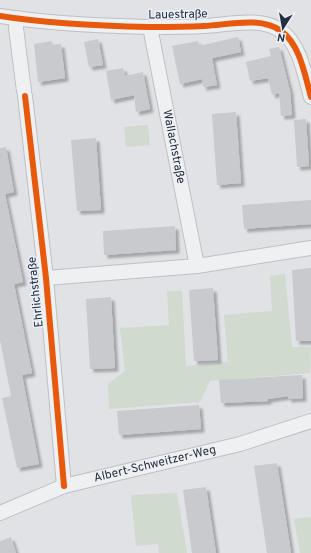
<svg xmlns="http://www.w3.org/2000/svg" width="311" height="553" font-family="Overpass,sans-serif">
<style>
.green{fill:#d0dacf}
.building{fill:#c8cace;filter:url(#shadow)}
.lines{fill:none;stroke-linecap:round;stroke-linejoin:round}
.minor-casing{stroke:#bec0c3;stroke-width:16}
.minor{stroke:#eff0f2;stroke-width:14}
.cycleway-casing{stroke:#ecf0f6;stroke-width:8}
.cycleway{stroke:#e8590c;stroke-width:6}
.labels{text-anchor:middle;dominant-baseline:central;stroke-width:3;stroke-linejoin:round;paint-order:stroke}
.street-label{font-size:12px;fill:#252f41;stroke:#ecf0f6}
</style>
<defs>
<filter id="shadow"><feDropShadow dx="3.5" dy="3.5" stdDeviation="1" flood-color="#0004"/></filter>
</defs>
<rect width="100%" height="100%" fill="#e0e2e5"/>
<g class="green">
<polygon points="148,125 150,145 126,147 124,127"/>
<polygon points="285,274 292,347 311,347 310,373 210,381 200,402 109,409 108,384 125,371 120,328 169,325 167,291 182,291 186,366 228,362 224,315 272,311 270,276"/>
<polygon points="177,493 187,553 159,553 158,544 136,546 131,495"/>
<polygon points="311,517 311,553 300,553 294,519"/>
</g>
<g class="building">
<polygon points="238,37 241,52 212,58 217,85 203,87 202,79 180,84 172,46 198,41 199,46"/>
<polygon points="98,39 103,65 89,67 84,42"/>
<polygon points="52,41 52,45 61,44 65,78 38,82 34,44"/>
<polygon points="279,47 290,91 292,115 281,116 279,93 272,95 268,78 250,81 246,62 271,56 269,49"/>
<polygon points="123,68 125,76 143,72 150,109 136,112 134,95 111,100 106,71"/>
<polygon points="236,112 241,183 217,185 212,114"/>
<polygon points="306,119 309,166 297,167 294,120"/>
<polygon points="96,138 101,210 77,211 71,140"/>
<polygon points="6,147 14,192 5,194 23,282 14,284 32,373 22,375 39,464 17,468 2,398 11,396 0,340 0,148"/>
<polygon points="311,200 311,224 244,229 242,205"/>
<polygon points="175,226 176,250 104,255 103,231"/>
<polygon points="311,268 311,341 296,341 292,270"/>
<polygon points="213,288 218,360 194,361 189,290"/>
<polygon points="111,297 115,368 90,369 86,299"/>
<polygon points="302,375 303,398 288,399 288,396 268,399 268,401 221,403 219,380"/>
<polygon points="199,405 201,429 119,435 117,411"/>
<polygon points="277,463 288,533 291,553 267,553 254,466"/>
<polygon points="206,487 216,553 192,553 183,490"/>
<polygon points="11,537 16,553 0,553 0,541"/>
</g>
<g class="lines">
<defs>
<g id="minor">
<path d="M 0,16 C 49,24 99,26 149,27 C 167,27 186,27 204,26 C 228,25 261,16 281,31 C 300,44 305,76 311,97"/>
<polyline points="17,18 16,28 24,91"/>
<path id="s1" d="M 150,27 L 197,266"/>
<polyline points="25,96 46,278 64,486"/>
<polyline points="46,278 197,266 311,248"/>
<path id="s2" d="M 0,513 L 64,486 L 240,444 L 311,421"/>
</g>
</defs>
<use href="#minor" class="minor-casing"/>
<use href="#minor" class="minor"/>
<defs>
<g id="cycleway">
<path d="M 0,16 C 49,24 99,26 149,27 C 167,27 186,27 204,26 C 228,25 261,16 281,31 C 300,44 305,76 311,97"/>
<polyline points="25,96 46,278 64,486"/>
</g>
</defs>
<use href="#cycleway" class="cycleway-casing"/>
<use href="#cycleway" class="cycleway"/>
</g>
<g class="labels">
<g class="street-label">
<text transform="translate(178 15) rotate(-1)">Lauestraße</text>
<text stroke="none"><textPath href="#s1" startOffset="122">Wallachstraße</textPath></text>
<text transform="translate(36 292) rotate(-96)">Ehrlichstraße</text>
<text stroke="none"><textPath href="#s2" startOffset="163">Albert-Schweitzer-Weg</textPath></text>
</g>
</g>
<g transform="translate(283 28) rotate(191)" stroke="#ecf0f6" stroke-width="3" paint-order="stroke">
<path d="M0-3L7 15L0 10L-7 15Z" fill="#252f41"/>
<text y="-6" font-size="11" font-weight="bold" text-anchor="middle" fill="#252f41">N</text>
</g>
</svg>
